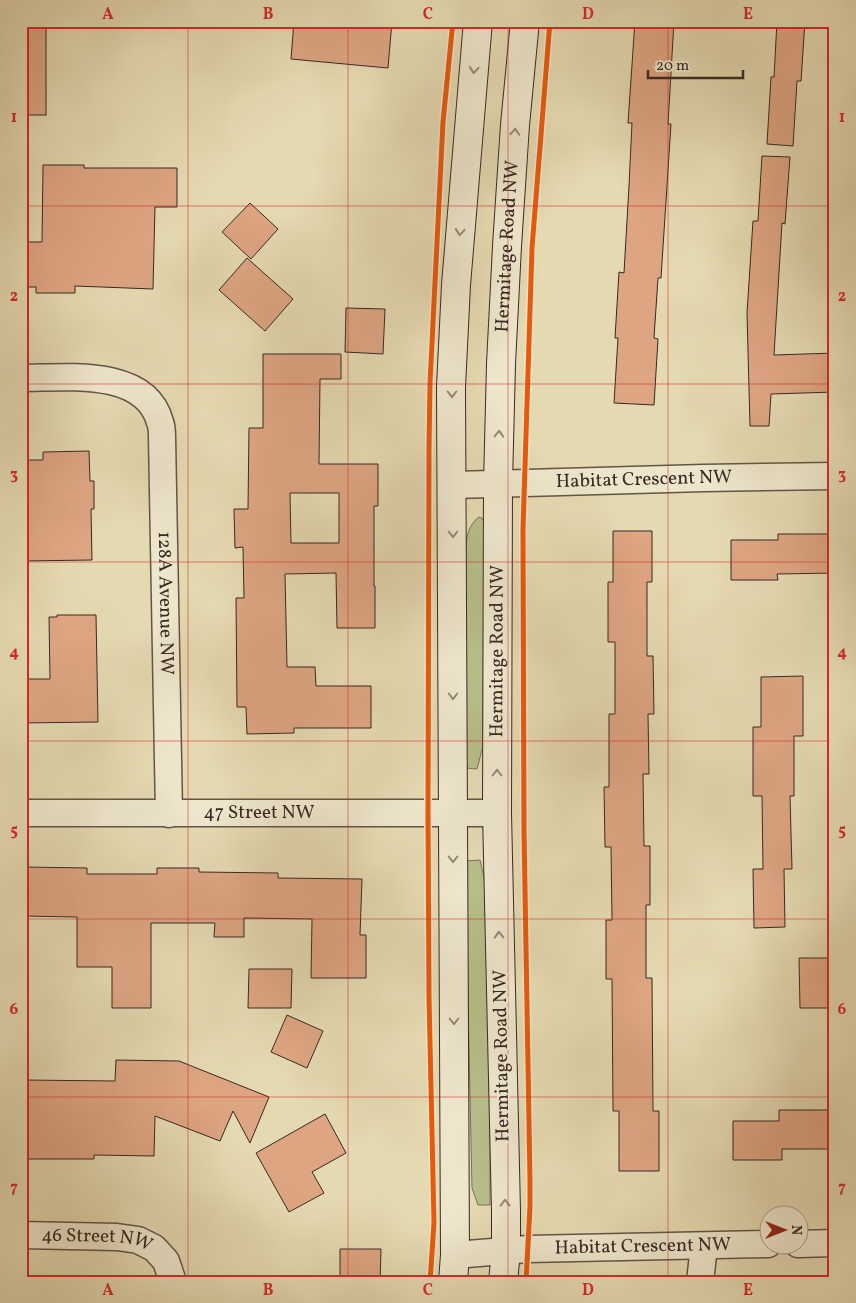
<svg xmlns="http://www.w3.org/2000/svg" width="856" height="1303" font-family="Vollkorn,serif">
<style>
.green{fill:#b7be89;stroke:#777456}
.building{fill:#dea583;stroke:#372924;fill-rule:evenodd}
.lines{fill:none;stroke-linecap:round;stroke-linejoin:round}
.street-casing{stroke:#625547;stroke-width:29}
.secondary-casing{stroke:#372924;stroke-width:30}
.street{stroke:#eee6cc;stroke-width:26}
.secondary{stroke:#eee6cc;stroke-width:28}
.cycleway-casing{stroke:#eee6cc;stroke-width:8}
.cycleway{stroke:#e8590c;stroke-width:5}
.oneway{stroke:#928878}
.grid{fill:none;stroke:#d62828;stroke-width:1;stroke-opacity:0.55}
.labels{text-anchor:middle;dominant-baseline:central;stroke-width:4.5;stroke-linejoin:round;paint-order:stroke}
.street-label{font-size:19px;fill:#372924;stroke:#eee6cc}
.neatline{fill:none;stroke:#d62828;stroke-width:2}
.grid-label{font-size:16px;text-anchor:middle;font-weight:bold;fill:#d62828}
</style>
<rect width="100%" height="100%" fill="#e5d9b1"/>
<filter id="stains"><feTurbulence type="fractalNoise" baseFrequency=".004" numOctaves="4"/><feColorMatrix values="0 0 0 0 .2 0 0 0 0 .09 0 0 0 0 .02 0 0 0 .5 -.17"/></filter>
<radialGradient id="worn" r=".72"><stop offset=".6" stop-color="#630" stop-opacity="0"/><stop offset="1" stop-color="#630" stop-opacity=".3"/></radialGradient>
<g class="green">
<path d="M 479,517 L 482,518 L 484,522 L 483,746 L 477,769 L 466,768 L 465,554 C 466,540 467,526 479,517 Z"/>
<polygon points="480,860 486,886 490,1121 490,1205 478,1205 472,1188 465,861"/>
</g>
<g class="building">
<rect x="21" y="21" width="25" height="94"/>
<polygon points="294,21 392,21 388,68 291,59"/>
<polygon points="635,21 674,21 668,124 671,124 661,278 658,278 654,338 658,339 654,405 614,403 618,338 615,338 619,272 624,273 629,186 632,123 628,123"/>
<polygon points="777,21 805,21 801,81 797,81 793,146 767,144 771,77 774,77"/>
<polygon points="762,156 790,157 785,224 782,223 774,355 835,353 835,392 771,394 769,426 750,426 747,313 753,221 758,221"/>
<polygon points="43,165 84,165 84,168 177,168 177,207 155,207 153,289 75,286 75,293 36,293 36,287 21,287 21,242 42,242"/>
<polygon points="250,203 278,229 251,259 222,232"/>
<polygon points="247,258 293,299 265,331 219,290"/>
<polygon points="346,308 385,309 383,354 345,352"/>
<path d="M 263,354 L 341,354 L 341,379 L 320,379 L 319,464 L 378,464 L 378,506 L 374,506 L 374,586 L 375,586 L 375,628 L 337,628 L 336,573 L 285,574 L 287,667 L 315,667 L 316,686 L 371,686 L 371,728 L 294,728 L 294,733 L 247,734 L 246,707 L 237,707 L 236,598 L 244,598 L 243,547 L 235,548 L 234,509 L 248,509 L 249,428 L 263,428 ZM 290,493 L 339,493 L 339,543 L 291,543 Z"/>
<polygon points="89,451 90,481 94,481 94,509 91,509 92,560 21,561 21,460 43,460 43,452"/>
<polygon points="613,531 652,531 652,582 647,582 647,656 653,656 654,714 648,714 649,774 643,774 644,846 650,846 650,905 646,905 646,978 652,978 653,1111 659,1111 659,1171 619,1171 619,1111 613,1111 612,979 606,979 606,920 612,920 611,847 605,847 604,787 609,787 609,714 615,714 615,642 608,642 608,582 613,582"/>
<polygon points="778,534 835,534 835,573 777,574 778,580 731,580 731,540 778,540"/>
<polygon points="57,615 96,615 98,722 21,723 21,679 50,679 49,617 57,617"/>
<polygon points="803,676 803,736 794,736 794,796 790,796 792,869 784,869 785,927 754,928 753,869 763,869 762,796 753,796 753,727 761,727 761,677"/>
<polygon points="25,867 87,868 87,874 157,874 157,868 199,868 199,872 278,873 278,878 362,879 360,935 366,935 366,978 311,978 312,919 244,918 244,937 214,937 215,923 151,923 151,1008 112,1008 112,967 77,967 77,917 24,916"/>
<polygon points="799,958 835,958 835,1008 800,1008"/>
<polygon points="249,969 292,969 291,1008 248,1008"/>
<polygon points="287,1015 323,1031 307,1068 271,1052"/>
<polygon points="116,1060 179,1061 269,1097 250,1143 233,1111 220,1141 155,1116 154,1156 94,1155 94,1159 23,1159 24,1080 115,1081"/>
<polygon points="779,1110 835,1110 835,1149 782,1149 782,1160 733,1160 733,1121 779,1121"/>
<polygon points="325,1114 346,1153 312,1172 324,1193 289,1212 256,1153"/>
<polygon points="340,1249 381,1249 380,1282 340,1282"/>
</g>
<g class="lines">
<defs>
<g id="street">
<path id="s1" d="M 21,378 C 64,378 145,367 160,422 C 162,427 162,432 162,437 L 169,814"/>
<path id="s2" d="M 453,485 L 704,478 L 835,476"/>
<path id="s3" d="M 21,813 L 497,813"/>
<path id="s4" d="M 21,1235 L 117,1237 L 138,1240 L 154,1248 L 166,1261 L 173,1282"/>
<polyline points="798,1244 835,1243"/>
<path id="s5" d="M 455,1255 L 528,1249 L 768,1244"/>
<polyline points="700,1282 704,1246"/>
</g>
<g id="secondary">
<polyline points="453,1282 455,1255 451,387 456,285 478,21"/>
<path id="s6" d="M 503,1282 L 506,1251 L 506,1211 L 497,813 L 498,483 L 501,364 L 507,246 L 515,125 L 525,21"/>
</g>
</defs>
<use href="#street" class="street-casing"/>
<use href="#secondary" class="secondary-casing"/>
<use href="#street" class="street"/>
<use href="#secondary" class="secondary"/>
<defs>
<g id="cycleway">
<polyline points="430,1282 434,1223 429,997 428,814 429,448 430,383 443,122 453,21"/>
<polyline points="526,1282 530,1207 530,1180 524,831 523,529 532,248 550,21"/>
</g>
</defs>
<use href="#cycleway" class="cycleway-casing"/>
<use href="#cycleway" class="cycleway"/>
</g>
<defs><path id="oneway-chevron" d="M-2-3.5L2.5 0L-2 3.5" fill="none" stroke-width="1.6" stroke-linecap="round" stroke-linejoin="round" transform="scale(1.25)"/></defs>
<g class="oneway">
<use href="#oneway-chevron" transform="translate(474 70) rotate(95)"/>
<use href="#oneway-chevron" transform="translate(515 132) rotate(-86)"/>
<use href="#oneway-chevron" transform="translate(460 232) rotate(95)"/>
<use href="#oneway-chevron" transform="translate(452 394) rotate(90)"/>
<use href="#oneway-chevron" transform="translate(499 434) rotate(-88)"/>
<use href="#oneway-chevron" transform="translate(453 534) rotate(90)"/>
<use href="#oneway-chevron" transform="translate(453 696) rotate(90)"/>
<use href="#oneway-chevron" transform="translate(497 773) rotate(-90)"/>
<use href="#oneway-chevron" transform="translate(453 859) rotate(90)"/>
<use href="#oneway-chevron" transform="translate(499 935) rotate(-91)"/>
<use href="#oneway-chevron" transform="translate(454 1021) rotate(90)"/>
<use href="#oneway-chevron" transform="translate(505 1203) rotate(-91)"/>
</g>
<path class="grid" d="M 188,21 L 188,1282M 348,21 L 348,1282M 508,21 L 508,1282M 668,21 L 668,1282M 21,206 L 835,206M 21,384 L 835,384M 21,562 L 835,562M 21,741 L 835,741M 21,919 L 835,919M 21,1097 L 835,1097"/>
<g class="labels">
<g class="street-label">
<text stroke="none"><textPath href="#s6" startOffset="1036">Hermitage Road NW</textPath></text>
<text stroke="none"><textPath href="#s2" startOffset="191">Habitat Crescent NW</textPath></text>
<text stroke="none"><textPath href="#s1" startOffset="339">128A Avenue NW</textPath></text>
<text stroke="none"><textPath href="#s6" startOffset="631">Hermitage Road NW</textPath></text>
<text stroke="none"><textPath href="#s3" startOffset="238">47 Street NW</textPath></text>
<text transform="translate(502 1056) rotate(-91)">Hermitage Road NW</text>
<text stroke="none"><textPath href="#s4" startOffset="76">46 Street NW</textPath></text>
<text stroke="none"><textPath href="#s5" startOffset="188">Habitat Crescent NW</textPath></text>
</g>
</g>
<rect width="856" height="1303" fill="none" stroke="#e5d9b1" stroke-width="55"/>
<g transform="translate(784 1230) rotate(90)"><circle r="24" fill="#eee6cc" stroke="#a59a89"/>
<path d="M0-4L9 19L0 12L-9 19Z" fill="#8f2418"/>
<text y="-8" font-size="14" font-weight="bold" text-anchor="middle" fill="#372924">N</text>
</g>
<path d="M648 70v8h95v-8" fill="none" stroke="#372924" stroke-width="2.5"/>
<text x="656" y="70" font-size="15" fill="#372924" stroke="#eee6cc" stroke-width="4" paint-order="stroke">20 m</text>
<rect x="28" y="28" width="800" height="1248" class="neatline"/>
<g class="grid-label">
<text x="108" y="19">A</text>
<text x="268" y="19">B</text>
<text x="428" y="19">C</text>
<text x="588" y="19">D</text>
<text x="748" y="19">E</text>
<text x="14" y="122">1</text>
<text x="842" y="122">1</text>
<text x="14" y="301">2</text>
<text x="842" y="301">2</text>
<text x="14" y="479">3</text>
<text x="842" y="479">3</text>
<text x="14" y="657">4</text>
<text x="842" y="657">4</text>
<text x="14" y="835">5</text>
<text x="842" y="835">5</text>
<text x="14" y="1014">6</text>
<text x="842" y="1014">6</text>
<text x="14" y="1192">7</text>
<text x="842" y="1192">7</text>
<text x="108" y="1295">A</text>
<text x="268" y="1295">B</text>
<text x="428" y="1295">C</text>
<text x="588" y="1295">D</text>
<text x="748" y="1295">E</text>
</g>
<rect width="100%" height="100%" filter="url(#stains)"/>
<rect width="100%" height="100%" fill="url(#worn)"/>
</svg>
